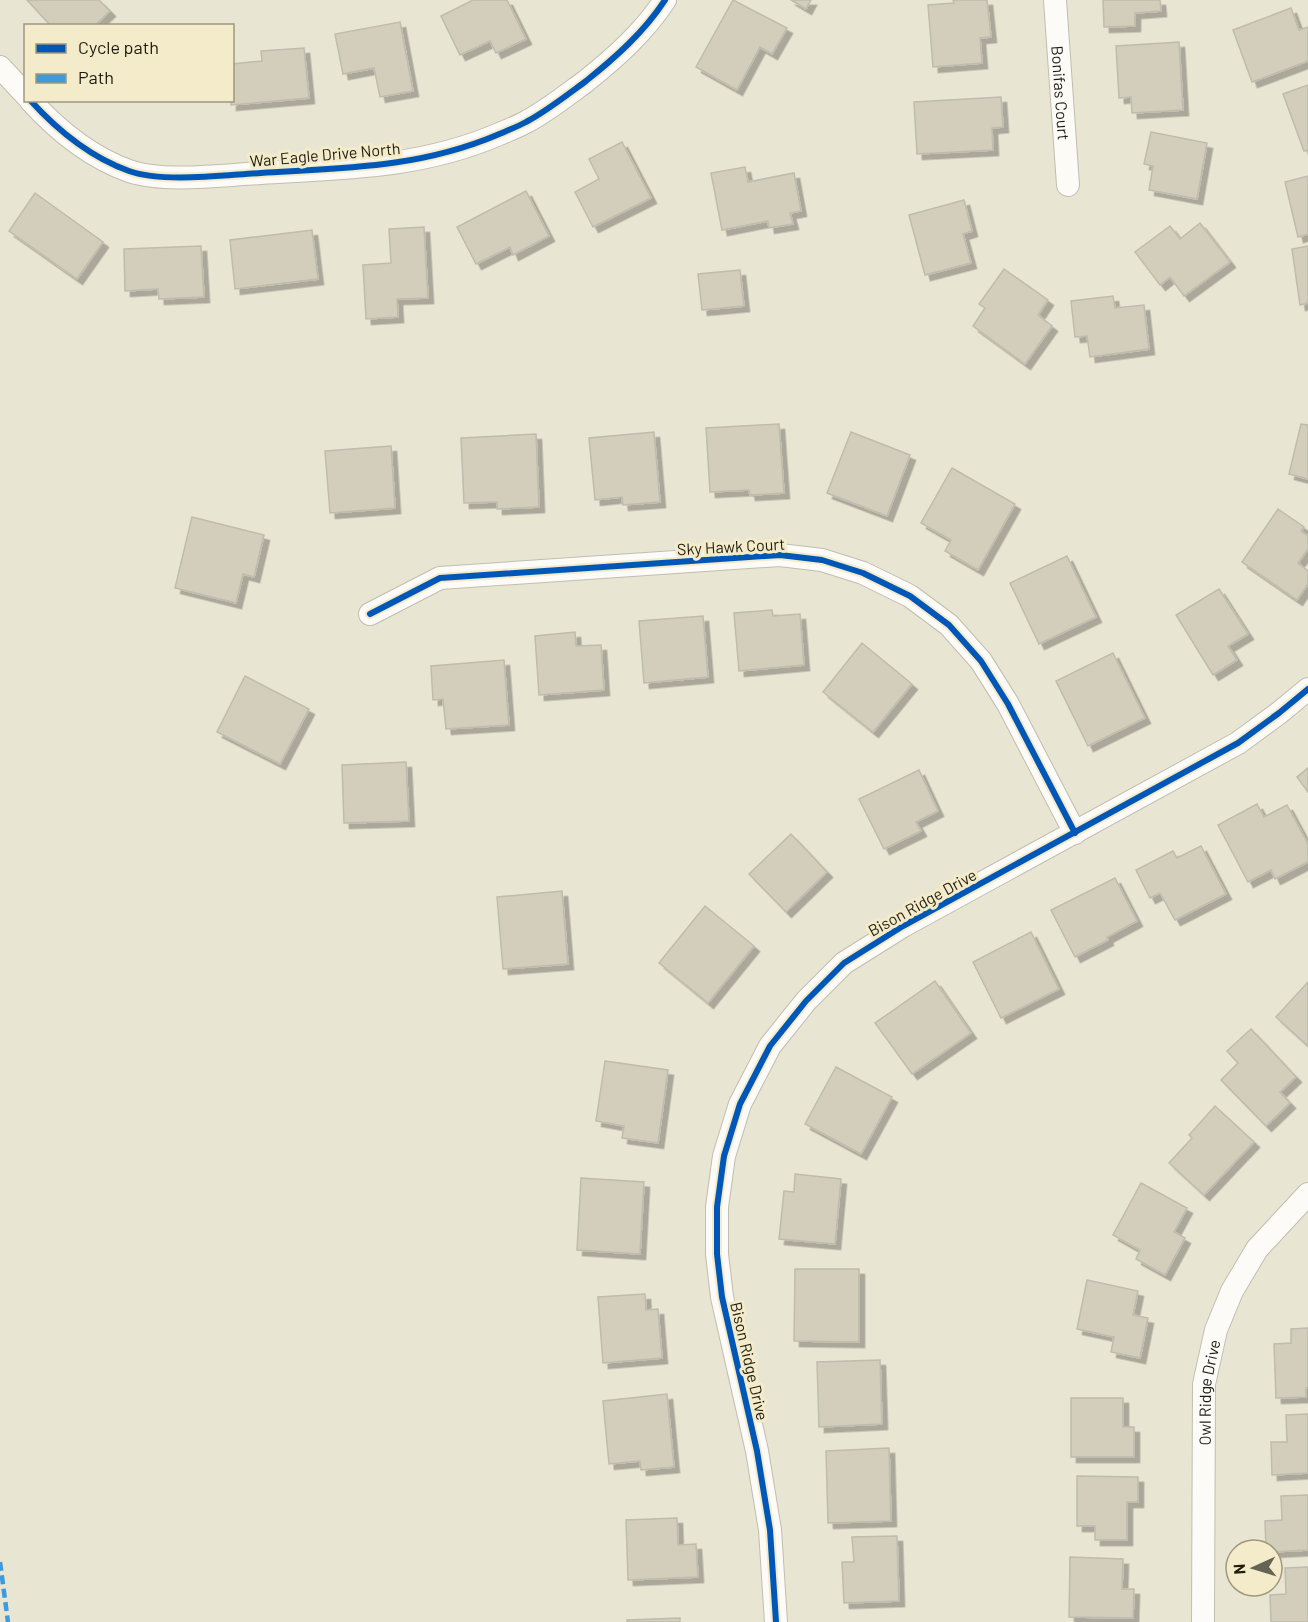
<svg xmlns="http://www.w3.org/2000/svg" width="1308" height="1622" font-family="Barlow,sans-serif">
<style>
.building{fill:#d3cebb;stroke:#bfbcad;stroke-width:1.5;filter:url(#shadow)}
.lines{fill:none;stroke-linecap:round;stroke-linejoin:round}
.minor-casing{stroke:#c1beaf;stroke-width:24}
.minor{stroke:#fcfbf8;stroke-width:22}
.quiet{stroke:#3c9bde;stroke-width:4.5;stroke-dasharray:9 4.5;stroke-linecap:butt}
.cycleway-casing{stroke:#f3ebc9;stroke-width:10}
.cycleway{stroke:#0057b8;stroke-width:6}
.labels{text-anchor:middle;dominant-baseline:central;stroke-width:6;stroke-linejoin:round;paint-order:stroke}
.street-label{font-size:16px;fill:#1f1c0f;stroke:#f3ebc9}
</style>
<defs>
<filter id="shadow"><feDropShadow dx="5.5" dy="5.5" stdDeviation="0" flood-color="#0004"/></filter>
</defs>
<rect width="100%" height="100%" fill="#e9e5d3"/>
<g class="building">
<polygon points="27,0 99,0 110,11 94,26 51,26"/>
<polygon points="473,0 507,0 526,39 496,53 490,41 460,55 441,16"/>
<polygon points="733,0 787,28 772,54 760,47 737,90 696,67"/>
<polygon points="791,0 811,0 806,9"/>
<polygon points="953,0 987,0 991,37 980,38 982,63 933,67 928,5 954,3"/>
<polygon points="1103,0 1160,0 1161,11 1135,13 1135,26 1104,27"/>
<polygon points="1291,8 1299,30 1308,27 1308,61 1252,82 1233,30"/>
<polygon points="400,22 413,91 380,97 374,68 343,74 335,34"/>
<polygon points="1179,42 1183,110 1132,113 1131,97 1119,98 1116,46"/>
<polygon points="304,48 309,98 231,105 232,64 262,61 261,51"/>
<polygon points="1308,85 1308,150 1304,151 1283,94"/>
<polygon points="1001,97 1003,127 992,128 993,150 917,154 914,102"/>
<polygon points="1151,132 1207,143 1197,199 1149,190 1153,166 1144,164"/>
<polygon points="622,142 651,198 593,227 575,192 599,179 589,159"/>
<polygon points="745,167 748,182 794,173 801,211 790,213 793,224 769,228 768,221 722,230 711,173"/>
<polygon points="1308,176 1308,234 1298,237 1285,182"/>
<polygon points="526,191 549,236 513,255 510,247 476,264 457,227"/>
<polygon points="35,193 103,242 77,279 9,231"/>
<polygon points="964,200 972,231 963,234 971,263 925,275 909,215"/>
<polygon points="1200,223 1230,262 1184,296 1170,277 1160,285 1135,252 1170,226 1180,239"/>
<polygon points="424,227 428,298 397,299 398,317 366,319 363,265 391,263 389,229"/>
<polygon points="312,230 318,279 235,289 230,240"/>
<polygon points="201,246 204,297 159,299 158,289 125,291 124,249"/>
<polygon points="1308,246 1308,303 1300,305 1292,249"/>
<polygon points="1004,269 1048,300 1038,315 1052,326 1025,364 973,326 985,308 979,304"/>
<polygon points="740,270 744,306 702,310 698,274"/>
<polygon points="1113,296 1115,308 1144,305 1149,349 1090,357 1087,336 1075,337 1071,301"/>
<polygon points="779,424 784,493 750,495 749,490 710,492 706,428"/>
<polygon points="1301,424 1308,425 1308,479 1289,474"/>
<polygon points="654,432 660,502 623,505 622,497 595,500 589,438"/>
<polygon points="851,432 910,455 887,516 827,493"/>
<polygon points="536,434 539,507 497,509 497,502 464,503 461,438"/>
<polygon points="391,446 395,508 330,513 325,451"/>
<polygon points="952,468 1015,504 978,570 945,551 951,540 921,523"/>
<polygon points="1278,509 1304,527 1301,531 1308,536 1308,549 1298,563 1308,571 1308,584 1297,600 1242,562"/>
<polygon points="192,517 264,535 254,577 243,574 236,603 175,588"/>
<polygon points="1067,556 1096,617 1039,644 1010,583"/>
<polygon points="1219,589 1248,634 1228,646 1237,660 1213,675 1176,615"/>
<polygon points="772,610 773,616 800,614 804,665 739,671 734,613"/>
<polygon points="703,616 708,677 644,683 639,621"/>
<polygon points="575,632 576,646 601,645 604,690 539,695 535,636"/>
<polygon points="862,643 912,684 873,732 823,692"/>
<polygon points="1113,653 1145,718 1088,746 1056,681"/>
<polygon points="504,660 509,725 446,729 443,699 433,700 431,666"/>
<polygon points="245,676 309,709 280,764 217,732"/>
<polygon points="406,762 409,821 344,823 342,765"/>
<polygon points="1308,768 1308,792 1297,777"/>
<polygon points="919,770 938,811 916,822 921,831 884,849 859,799"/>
<polygon points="1257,804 1264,817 1287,805 1308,844 1308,862 1275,879 1271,870 1248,882 1218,825"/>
<polygon points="791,834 827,872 786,912 749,874"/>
<polygon points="1201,846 1226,894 1175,920 1160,893 1150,898 1136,870 1173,851 1177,858"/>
<polygon points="1115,878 1137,921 1107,937 1108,940 1075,957 1051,910"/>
<polygon points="562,891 568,964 503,969 497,897"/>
<polygon points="705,906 754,946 708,1003 659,963"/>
<polygon points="1031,932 1059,989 1001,1018 973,962"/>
<polygon points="935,981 971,1033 912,1074 875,1023"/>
<polygon points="1308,982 1308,1046 1276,1017"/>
<polygon points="1251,1029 1296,1077 1280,1092 1290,1103 1266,1126 1221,1080 1238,1063 1227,1051"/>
<polygon points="605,1061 668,1070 658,1143 622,1138 624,1126 596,1121"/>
<polygon points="836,1067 892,1097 861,1154 805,1124"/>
<polygon points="1215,1106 1254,1142 1204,1195 1169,1163 1192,1138 1189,1135"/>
<polygon points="795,1174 841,1179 835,1244 779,1239 784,1191 794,1192"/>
<polygon points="581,1178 644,1182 640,1254 577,1250"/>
<polygon points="1141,1183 1187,1208 1174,1232 1185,1238 1165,1275 1136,1259 1140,1250 1113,1235"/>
<polygon points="795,1269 859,1269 859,1342 794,1341"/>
<polygon points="1087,1280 1138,1291 1133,1315 1148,1318 1140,1358 1111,1352 1114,1337 1077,1329"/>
<polygon points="645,1294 646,1310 658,1309 662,1358 603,1363 598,1297"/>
<polygon points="1308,1328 1308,1388 1306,1388 1306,1397 1276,1398 1274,1344 1291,1343 1291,1329"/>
<polygon points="880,1360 882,1424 819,1427 817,1362"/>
<polygon points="667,1394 674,1467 641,1470 640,1461 609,1464 603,1401"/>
<polygon points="1071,1398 1123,1398 1123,1427 1134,1427 1134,1457 1071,1457"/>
<polygon points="1308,1414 1308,1473 1272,1475 1271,1442 1287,1442 1286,1415"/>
<polygon points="889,1448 891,1521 828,1523 826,1451"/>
<polygon points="1077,1476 1138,1477 1138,1502 1127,1502 1127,1540 1095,1540 1095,1526 1077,1526"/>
<polygon points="1308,1495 1308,1550 1272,1552 1272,1550 1266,1550 1265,1521 1282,1520 1281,1496"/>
<polygon points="677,1518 678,1545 696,1544 698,1577 628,1580 626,1520"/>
<polygon points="897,1536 899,1601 844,1603 842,1562 854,1562 852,1537"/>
<polygon points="1070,1557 1123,1559 1122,1589 1134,1589 1133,1618 1069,1617"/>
<polygon points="1308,1567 1308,1622 1271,1622 1270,1595 1286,1594 1285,1568"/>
<polygon points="680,1618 680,1622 627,1622 627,1620"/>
</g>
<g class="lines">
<defs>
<g id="minor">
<path id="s1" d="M 1055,0 L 1068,185"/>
<polyline points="0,67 26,95"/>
<path d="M 30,100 C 58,131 90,157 129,171 C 163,183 224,175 261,173 C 344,168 419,168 497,135 C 506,131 517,127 526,122 C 547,111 567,95 586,81 C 616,57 644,32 665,0"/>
<polyline points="370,614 440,578 780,555 822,560 863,573 910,596 949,625 981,661 1008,704 1075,833"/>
<polyline points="776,1622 770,1530 757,1451 722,1297 717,1254 717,1207 724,1156 740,1104 770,1046 806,1001 844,963 903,926 1238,743 1279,713 1308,689"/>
<path id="s2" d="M 1203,1622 L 1204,1384 L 1216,1330 L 1232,1291 L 1257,1249 L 1308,1194"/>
</g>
</defs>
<use href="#minor" class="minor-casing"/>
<use href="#minor" class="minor"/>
<polyline class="quiet" points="0,1562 8,1622"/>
<defs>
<g id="cycleway">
<path d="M 30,100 C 58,131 90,157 129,171 C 163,183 224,175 261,173 C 344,168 419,168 497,135 C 506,131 517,127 526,122 C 547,111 567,95 586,81 C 616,57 644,32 665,0"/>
<polyline points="370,614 440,578 780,555 822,560 863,573 910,596 949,625 981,661 1008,704 1075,833"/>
<polyline points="776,1622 770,1530 757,1451 722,1297 717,1254 717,1207 724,1156 740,1104 770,1046 806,1001 844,963 903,926 1238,743 1279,713 1308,689"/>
</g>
</defs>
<use href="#cycleway" class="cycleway-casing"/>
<use href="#cycleway" class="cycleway"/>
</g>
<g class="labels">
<g class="street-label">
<text stroke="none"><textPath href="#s1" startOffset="93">Bonifas Court</textPath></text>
<text transform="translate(325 154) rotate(-5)">War Eagle Drive North</text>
<text transform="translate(731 546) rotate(-3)">Sky Hawk Court</text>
<text transform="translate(922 902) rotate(-29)">Bison Ridge Drive</text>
<text transform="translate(750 1361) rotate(77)">Bison Ridge Drive</text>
<text stroke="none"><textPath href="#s2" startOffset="230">Owl Ridge Drive</textPath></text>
</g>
</g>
<rect x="24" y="24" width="210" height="78" fill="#f3ebc9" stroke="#9e987f" stroke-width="1.5"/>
<rect x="36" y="44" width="30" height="9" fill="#0057b8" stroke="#9e987f" stroke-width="1.5"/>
<text x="78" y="54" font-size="18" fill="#1f1c0f">Cycle path</text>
<rect x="36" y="74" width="30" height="9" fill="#3c9bde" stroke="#9e987f" stroke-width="1.5"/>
<text x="78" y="84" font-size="18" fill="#1f1c0f">Path</text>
<g transform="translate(1254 1568) rotate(266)"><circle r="28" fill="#f3ebc9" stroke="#9e987f" stroke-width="1.5"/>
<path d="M0-4.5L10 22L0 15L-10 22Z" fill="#666254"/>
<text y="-9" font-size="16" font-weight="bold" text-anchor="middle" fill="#1f1c0f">N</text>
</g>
</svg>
